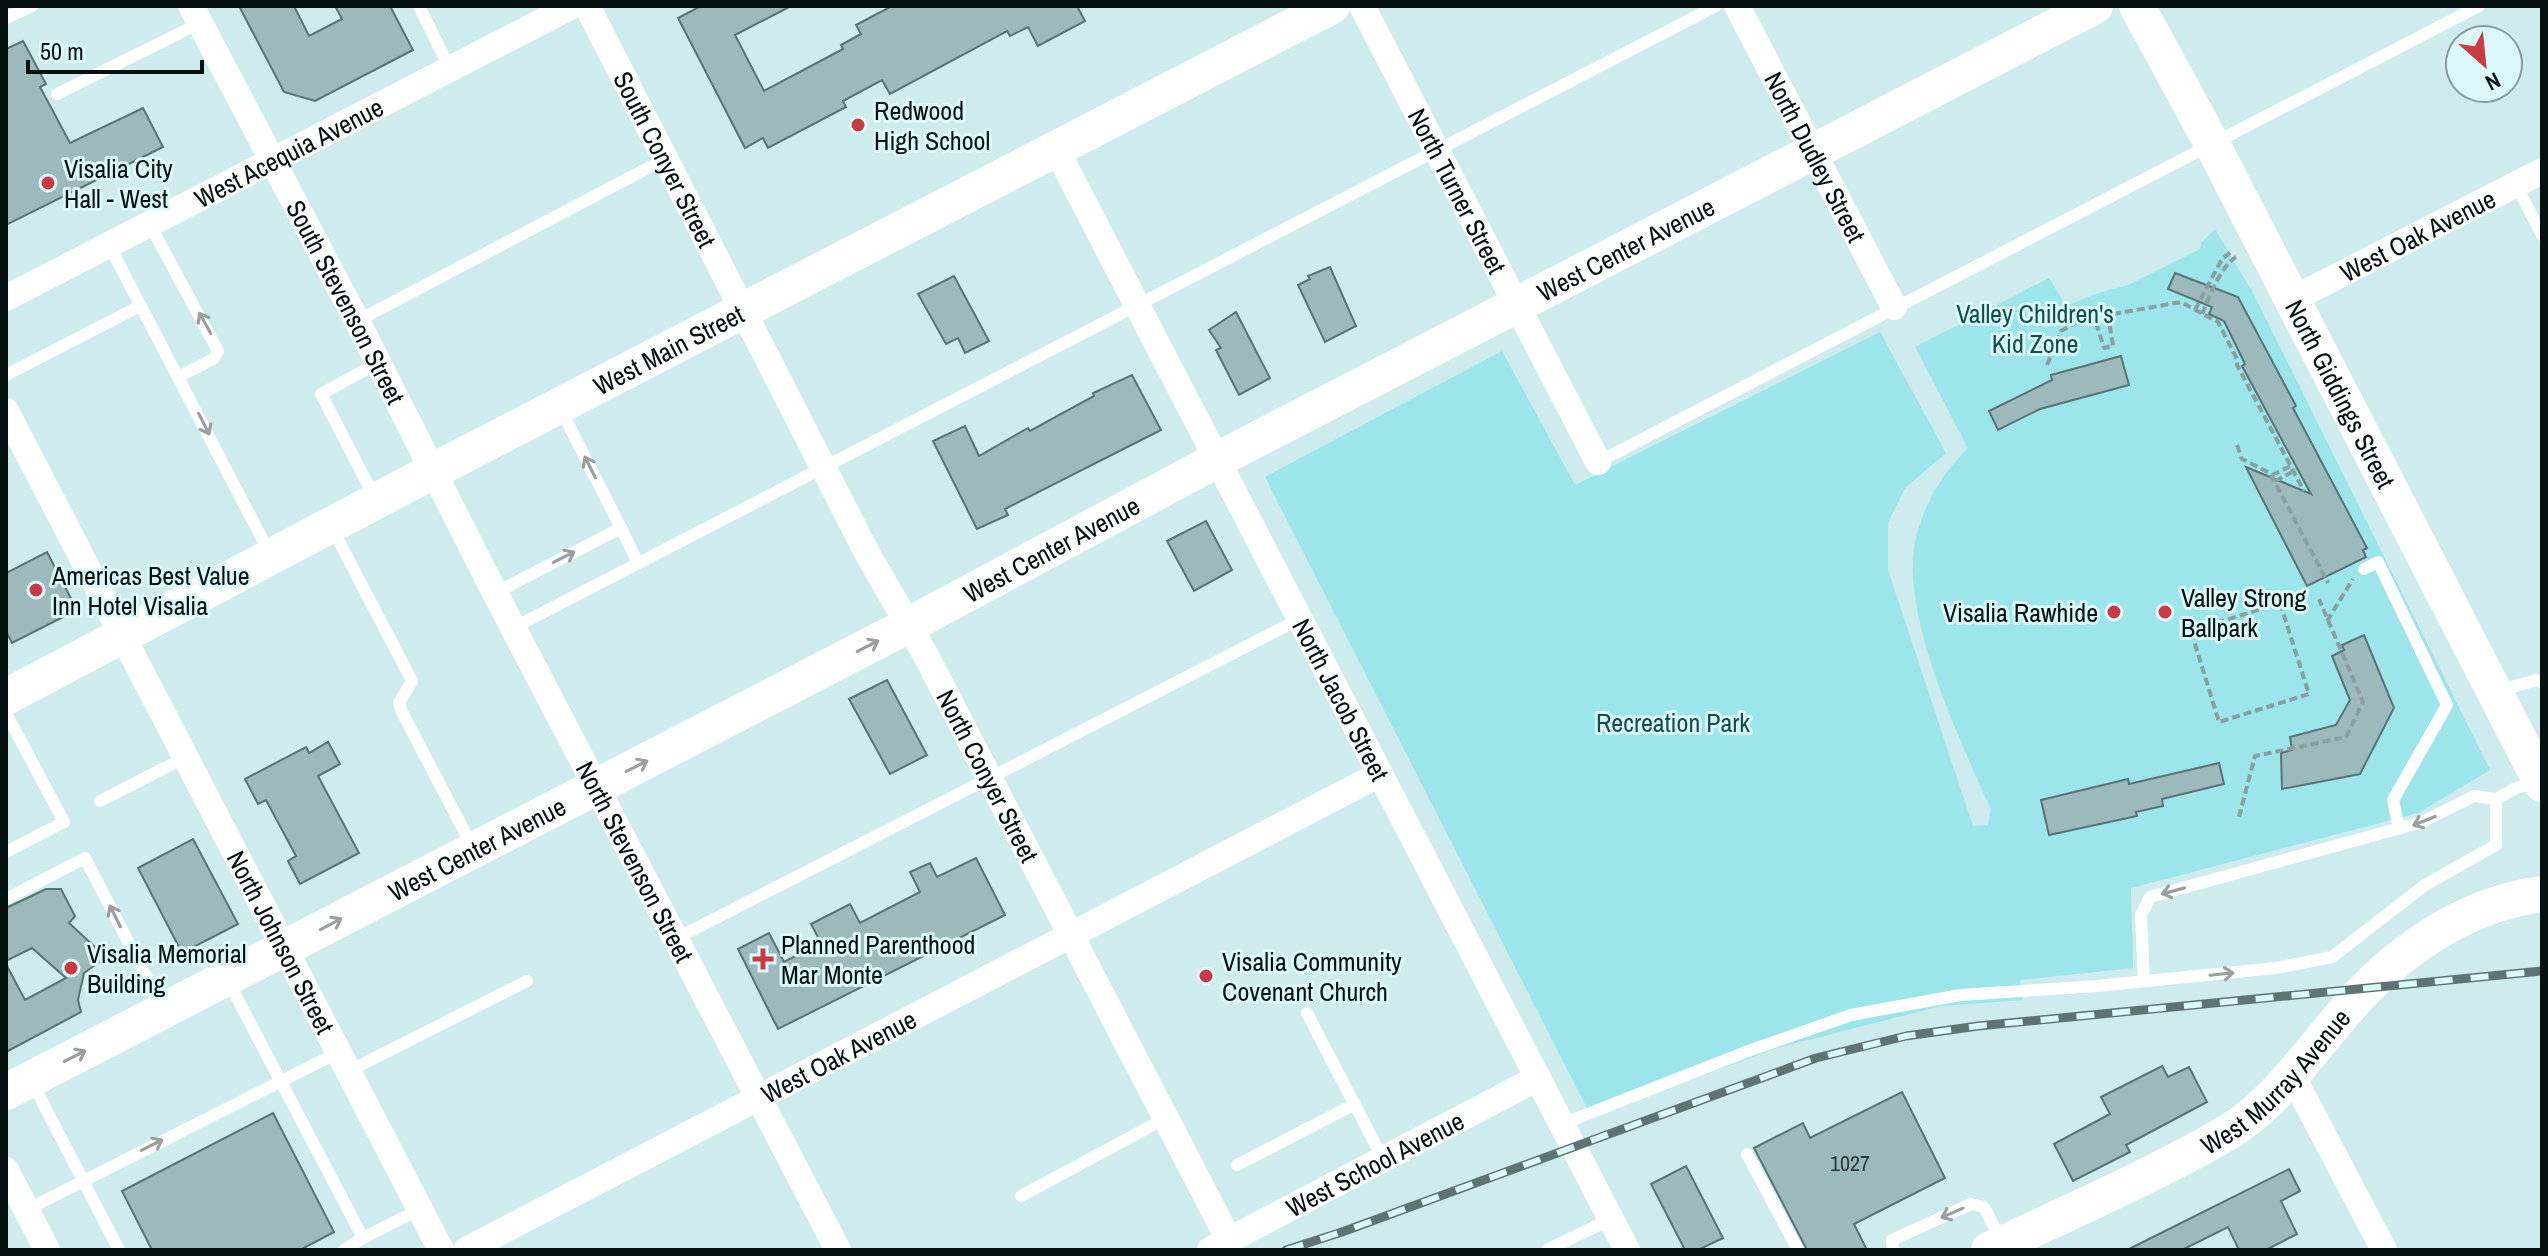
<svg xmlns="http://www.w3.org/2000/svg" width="2548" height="1256" font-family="'Archivo Narrow',sans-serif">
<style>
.green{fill:#9ce5eb}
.building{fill:#9cb9bb;stroke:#587375;stroke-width:2}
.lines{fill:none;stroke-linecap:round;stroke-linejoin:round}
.path{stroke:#89a0a1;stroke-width:4;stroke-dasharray:8 4;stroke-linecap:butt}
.lane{stroke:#fff;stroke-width:12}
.street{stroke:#fff;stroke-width:26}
.secondary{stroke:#fff;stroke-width:36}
.rail-casing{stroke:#607374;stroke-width:9}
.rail{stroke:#dbf9fb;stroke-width:6;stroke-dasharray:18;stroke-linecap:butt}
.oneway{stroke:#9b9fa0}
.poi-dot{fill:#c93a43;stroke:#dbf9fb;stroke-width:3}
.labels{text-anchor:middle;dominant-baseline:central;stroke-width:6;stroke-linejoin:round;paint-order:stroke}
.number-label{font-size:22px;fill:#2c3a3c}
.poi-label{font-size:26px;fill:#061011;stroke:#dbf9fb;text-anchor:start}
.street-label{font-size:26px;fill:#061011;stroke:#dbf9fb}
.park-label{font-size:26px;fill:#114d51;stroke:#dbf9fb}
</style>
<rect width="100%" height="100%" fill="#ceebed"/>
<path class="green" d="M 2215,229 L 2254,295 L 2490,770 L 2418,813 L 2131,888 L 2133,968 L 2020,980 L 2023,1000 L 1941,1006 L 1777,1048 L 1591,1116 L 1265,477 L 1502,351 L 1575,485 L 1880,332 L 1946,453 L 1905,488 L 1888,523 L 1888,570 L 1973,826 L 1988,825 L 1991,810 C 1960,739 1898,613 1916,537 C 1924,504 1944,471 1968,448 L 1915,347 L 2049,278 L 2066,306 L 2098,293 L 2128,285 L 2200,249 L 2201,243 Z"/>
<g class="building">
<polygon points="239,6 294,6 309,36 342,19 335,6 390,6 413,50 315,101 284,92"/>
<polygon points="701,6 791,6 735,35 764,91 843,49 841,45 861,34 856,25 892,6 1077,6 1085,21 1038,46 1028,27 1010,36 1007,31 890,94 882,80 843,101 846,107 768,148 763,138 745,148 678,18"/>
<polygon points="23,41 46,84 40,87 70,143 143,108 163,147 6,225 6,49"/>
<polygon points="1330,267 1356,326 1325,342 1298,285 1310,279 1308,276"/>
<polygon points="2175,273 2238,297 2296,406 2293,408 2367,548 2363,550 2366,557 2307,586 2246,467 2311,494 2242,366 2245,364 2224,321 2209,314 2212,307 2168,289"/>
<polygon points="954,276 989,341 965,353 958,338 946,344 918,294"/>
<polygon points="1236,312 1270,378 1239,395 1216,350 1221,348 1209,330"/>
<polygon points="2121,356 2129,385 2040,409 1998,430 1989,411 2052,380 2051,375"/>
<polygon points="1132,375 1161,430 1005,509 1008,515 977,529 933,441 965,426 979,456 1028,428 1030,431 1094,396 1093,393"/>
<polygon points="1206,521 1232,570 1194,591 1167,541"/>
<polygon points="47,552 77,610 12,643 6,631 6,573"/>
<polygon points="2364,635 2394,708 2360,774 2282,789 2281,753 2292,750 2290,737 2336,725 2350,700 2332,656 2344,650 2342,645"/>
<polygon points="887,680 927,755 890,774 849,699"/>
<polygon points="328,742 340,764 318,776 359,853 300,884 288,861 296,856 266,800 258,804 245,779 306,747 309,753"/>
<polygon points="2219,763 2224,784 2162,799 2163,806 2136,812 2137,816 2049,835 2041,800 2128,779 2129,784"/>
<polygon points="193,839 238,924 182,953 138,868"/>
<polygon points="976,858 1005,915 778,1029 738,949 769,933 784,962 821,943 811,924 850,904 860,923 920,892 910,872 930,863 937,877"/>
<polygon points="46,889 61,889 75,916 69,923 95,947 101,961 84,973 78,1000 81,1012 6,1052 6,964 25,1000 66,978 32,948 6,961 6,908"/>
<polygon points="2162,1066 2168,1077 2189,1067 2207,1102 2126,1145 2130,1152 2073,1181 2054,1144 2110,1114 2101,1097"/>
<polygon points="1902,1092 1945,1178 1854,1224 1867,1250 1807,1250 1754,1148 1803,1123 1810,1138"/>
<polygon points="273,1113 334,1232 300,1250 152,1250 122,1191"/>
<polygon points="1686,1166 1723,1238 1698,1250 1685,1250 1651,1184"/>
<polygon points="2289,1169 2300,1191 2281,1201 2297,1234 2266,1250 2239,1250 2228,1227 2182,1250 2127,1250"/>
</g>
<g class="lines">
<g class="path">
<polyline points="2195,310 2222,259 2232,251"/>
<path d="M 2202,314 C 2210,296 2220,267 2236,257"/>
<polyline points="2047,365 2061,331 2093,313 2104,348 2113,346 2108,315 2181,302 2218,322 2237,359 2237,365 2304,491"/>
<polyline points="2237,445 2242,459 2270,473 2328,583"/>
<polyline points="2272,475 2291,466"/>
<polyline points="2275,481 2294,471"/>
<polygon points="2280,603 2309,694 2219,722 2191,631"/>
<polyline points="2327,621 2353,579"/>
<polyline points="2239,817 2255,756 2346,737 2363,702 2319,599"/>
</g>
<g class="lane">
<polyline points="419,6 450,69"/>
<polyline points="6,18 32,6"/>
<polyline points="57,94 200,23"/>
<polyline points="2516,185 2542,235"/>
<polyline points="150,225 218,351 213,359 180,376"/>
<polyline points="109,245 270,554"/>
<polyline points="357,321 665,159"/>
<polyline points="6,375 140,306"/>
<polyline points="561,410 621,528"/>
<polyline points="1598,462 2479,6"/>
<polyline points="375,498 321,394 378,363"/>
<polyline points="332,528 412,681 399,703 402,712 473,848"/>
<polyline points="2364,569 2378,562 2447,705 2393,800 2399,829"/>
<polyline points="495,593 621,528 638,563"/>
<polyline points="513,628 1716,6"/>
<polyline points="2498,691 2536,680 2542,683"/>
<polyline points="6,713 64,822 6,852"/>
<polyline points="100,801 186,757"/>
<polyline points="6,899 85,858 162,1007"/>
<polyline points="675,939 1300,619"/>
<polyline points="228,981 363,1238 344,1250"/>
<polyline points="2144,981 2141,915 2150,897 2422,822 2474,796 2496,799 2516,788 2536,782"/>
<polyline points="1307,1013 1383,1159"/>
<polyline points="349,1071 527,981"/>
<polyline points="32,1082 119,1250"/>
<polyline points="1562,1124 1748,1051 1851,1015 1960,995 2097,986 2276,968 2332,957 2425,885 2496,845 2496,799"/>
<polyline points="1747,1154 1798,1250"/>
<polyline points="1237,1165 1355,1104"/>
<polyline points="1021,1196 1166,1118"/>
<polyline points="26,1210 339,1052"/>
<polyline points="363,1238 420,1209"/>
<polyline points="1547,1250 1611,1219"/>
<polyline points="1893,1250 1892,1240 1971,1204 1984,1207 2001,1241"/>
</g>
<g class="street">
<path id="s1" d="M 191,6 L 357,321 L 495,593 L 838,1250"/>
<path id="s2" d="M 587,6 L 867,553 L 924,652 L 1229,1240"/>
<path id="s3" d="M 1362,6 L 1598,462"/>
<path id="s4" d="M 1737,6 L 1894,307"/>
<path id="s5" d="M 1056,149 L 1627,1250"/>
<path id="s6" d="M 6,298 L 572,6"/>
<path id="s7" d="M 2293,299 L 2542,171"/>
<path id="s8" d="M 6,411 L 441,1250"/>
<polyline points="2293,1077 2384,1250"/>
<polyline points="6,1170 47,1250"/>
<path id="s9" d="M 466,1250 L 1380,774"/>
<path id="s10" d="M 1210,1250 L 1538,1078"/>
</g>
<g class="secondary">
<path id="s11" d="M 2137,6 L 2212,144 L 2542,784"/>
<path id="s12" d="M 6,697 L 433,471 L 1332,6"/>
<path id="s13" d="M 6,1092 L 909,625 L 1217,460 L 2095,6"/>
<path id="s14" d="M 1989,1250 C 2046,1223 2103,1198 2160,1169 C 2187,1155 2214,1142 2239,1125 C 2282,1094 2309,1053 2343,1014 C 2393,954 2463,904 2542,894"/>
</g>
<defs>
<polyline id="rail" points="1286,1250 1342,1232 1816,1058 1906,1036 1978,1026 2542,971"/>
</defs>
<use href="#rail" class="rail-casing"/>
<use href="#rail" class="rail"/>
</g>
<defs><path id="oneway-shaft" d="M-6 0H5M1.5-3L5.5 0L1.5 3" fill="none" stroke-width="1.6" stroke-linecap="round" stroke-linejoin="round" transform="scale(2)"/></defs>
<g class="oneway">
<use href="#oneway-shaft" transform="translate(205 323) rotate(-119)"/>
<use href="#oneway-shaft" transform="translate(204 424) rotate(63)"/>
<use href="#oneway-shaft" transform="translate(590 467) rotate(-117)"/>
<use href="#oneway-shaft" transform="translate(564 557) rotate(-27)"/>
<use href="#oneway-shaft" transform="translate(868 646) rotate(-27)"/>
<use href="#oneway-shaft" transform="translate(637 766) rotate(-27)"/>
<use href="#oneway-shaft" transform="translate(2424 821) rotate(158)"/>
<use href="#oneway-shaft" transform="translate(2173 891) rotate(165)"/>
<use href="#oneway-shaft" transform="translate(115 916) rotate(-117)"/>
<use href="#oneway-shaft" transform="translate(331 924) rotate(-28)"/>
<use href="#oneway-shaft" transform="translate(2222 974) rotate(-6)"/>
<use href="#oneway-shaft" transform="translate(75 1056) rotate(-27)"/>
<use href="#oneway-shaft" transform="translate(152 1145) rotate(-27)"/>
<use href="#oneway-shaft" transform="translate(1952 1213) rotate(156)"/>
</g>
<g class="poi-dot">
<circle cx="858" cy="125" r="8"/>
<circle cx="48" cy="183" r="8"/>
<circle cx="36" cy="590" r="8"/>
<circle cx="2114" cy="612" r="8"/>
<circle cx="2165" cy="612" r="8"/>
<path d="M759 947h8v8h8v8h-8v8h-8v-8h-8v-8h8z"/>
<circle cx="71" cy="968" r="8"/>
<circle cx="1206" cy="976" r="8"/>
</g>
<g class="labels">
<g class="number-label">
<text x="1850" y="1163">1027</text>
</g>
<g class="poi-label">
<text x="874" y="110">Redwood<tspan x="874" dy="30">High School</tspan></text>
<text x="64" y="168">Visalia City<tspan x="64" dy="30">Hall - West</tspan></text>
<text x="52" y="575">Americas Best Value<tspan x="52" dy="30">Inn Hotel Visalia</tspan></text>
<text x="2181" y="597">Valley Strong<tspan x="2181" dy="30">Ballpark</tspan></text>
<text x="2098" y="612" text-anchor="end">Visalia Rawhide</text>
<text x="781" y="944">Planned Parenthood<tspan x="781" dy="30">Mar Monte</tspan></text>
<text x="87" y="953">Visalia Memorial<tspan x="87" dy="30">Building</tspan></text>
<text x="1222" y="961">Visalia Community<tspan x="1222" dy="30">Covenant Church</tspan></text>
</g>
<g class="street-label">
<text stroke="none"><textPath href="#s6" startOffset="318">West Acequia Avenue</textPath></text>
<text stroke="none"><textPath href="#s4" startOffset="170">North Dudley Street</textPath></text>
<text stroke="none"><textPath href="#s2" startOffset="172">South Conyer Street</textPath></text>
<text stroke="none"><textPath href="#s3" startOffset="208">North Turner Street</textPath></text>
<text stroke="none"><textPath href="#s7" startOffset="140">West Oak Avenue</textPath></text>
<text stroke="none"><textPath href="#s13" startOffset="1826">West Center Avenue</textPath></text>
<text stroke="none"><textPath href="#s1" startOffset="334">South Stevenson Street</textPath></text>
<text stroke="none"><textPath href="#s12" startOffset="748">West Main Street</textPath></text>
<text stroke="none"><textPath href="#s11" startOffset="438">North Giddings Street</textPath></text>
<text stroke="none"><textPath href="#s13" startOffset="1178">West Center Avenue</textPath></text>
<text stroke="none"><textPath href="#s5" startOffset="620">North Jacob Street</textPath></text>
<text stroke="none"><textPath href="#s2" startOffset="868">North Conyer Street</textPath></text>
<text stroke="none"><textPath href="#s13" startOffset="530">West Center Avenue</textPath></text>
<text stroke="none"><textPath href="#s1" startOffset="964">North Stevenson Street</textPath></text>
<text stroke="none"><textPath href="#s8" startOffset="598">North Johnson Street</textPath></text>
<text stroke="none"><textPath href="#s9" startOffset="420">West Oak Avenue</textPath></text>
<text stroke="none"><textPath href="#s14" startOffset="336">West Murray Avenue</textPath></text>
<text stroke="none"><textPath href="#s10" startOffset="186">West School Avenue</textPath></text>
</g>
<g class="park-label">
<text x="2035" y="313">Valley Children's<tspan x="2035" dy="30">Kid Zone</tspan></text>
<text x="1673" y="722">Recreation Park</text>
</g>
</g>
<rect width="2548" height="1256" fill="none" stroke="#061011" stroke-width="16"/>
<g transform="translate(2484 64) rotate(153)"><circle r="38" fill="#dbf9fb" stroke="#869c9d" stroke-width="2"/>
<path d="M0-6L14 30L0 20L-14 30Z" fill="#c93a43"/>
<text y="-12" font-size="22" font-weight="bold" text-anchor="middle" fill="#061011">N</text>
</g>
<path d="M28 60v12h174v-12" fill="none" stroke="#061011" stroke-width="4"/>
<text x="40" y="60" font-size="24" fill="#061011" stroke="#dbf9fb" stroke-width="6" paint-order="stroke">50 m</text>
</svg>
